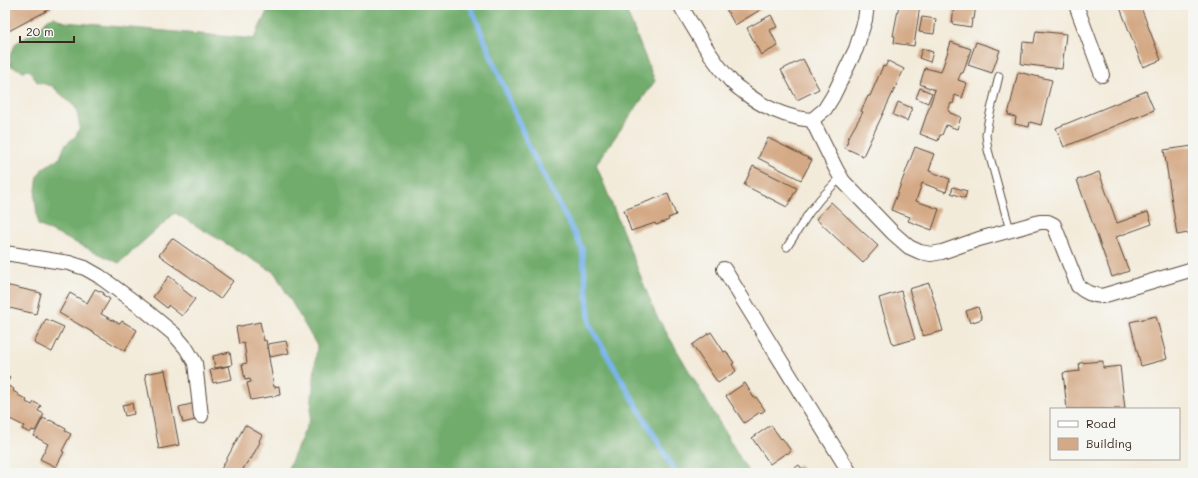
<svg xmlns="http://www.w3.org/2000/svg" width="1198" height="478" font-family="Mali,sans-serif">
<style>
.forest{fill:#71ac6c;stroke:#566b45}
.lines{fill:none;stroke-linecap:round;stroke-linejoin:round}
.stream{stroke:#78b3ea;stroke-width:5.5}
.building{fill:#d4a985}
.lane-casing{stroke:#57473a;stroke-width:9}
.street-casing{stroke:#57473a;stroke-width:16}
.lane{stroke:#fff;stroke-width:7}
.street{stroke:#fff;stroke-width:14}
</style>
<rect width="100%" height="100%" fill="#f6f6f2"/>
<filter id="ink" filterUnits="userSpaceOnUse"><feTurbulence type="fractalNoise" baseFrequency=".025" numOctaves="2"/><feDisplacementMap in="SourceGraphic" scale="8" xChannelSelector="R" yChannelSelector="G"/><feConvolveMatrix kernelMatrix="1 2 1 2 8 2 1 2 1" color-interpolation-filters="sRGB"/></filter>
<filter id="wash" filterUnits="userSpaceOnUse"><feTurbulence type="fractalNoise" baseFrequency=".012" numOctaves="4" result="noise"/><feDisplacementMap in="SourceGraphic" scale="16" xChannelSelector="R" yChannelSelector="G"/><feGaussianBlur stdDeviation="0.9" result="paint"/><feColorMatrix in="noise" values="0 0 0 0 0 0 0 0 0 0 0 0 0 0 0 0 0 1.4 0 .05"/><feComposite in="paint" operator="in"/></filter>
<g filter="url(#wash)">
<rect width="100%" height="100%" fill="#f3ebda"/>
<polygon class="forest" points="270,5 624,5 655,81 596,164 655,313 749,473 286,473 310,419 317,346 275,273 175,213 119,263 38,225 35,197 38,176 43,168 60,158 65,145 76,136 80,127 76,108 52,86 37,82 30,70 23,71 11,66 10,56 16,43 36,31 48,19 54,17 65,22 254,39"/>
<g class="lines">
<polyline class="stream" points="470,5 529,147 582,248 590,326 676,473"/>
</g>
<g id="blocks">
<g class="building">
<polygon points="9,5 50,5 52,8 5,33 5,7"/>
<polygon points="724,5 757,5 760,10 735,25"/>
<polygon points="899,5 920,5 914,46 894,43 895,36 893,36"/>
<polygon points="954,5 976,5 974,19 972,19 971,27 952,24"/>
<polygon points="1119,5 1140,5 1161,60 1143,67"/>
<polygon points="771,15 777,27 770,30 778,46 761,55 747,28"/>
<polygon points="922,17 936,19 934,34 919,32"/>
<polygon points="1036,31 1066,34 1062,69 1021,64 1023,42 1034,43"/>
<polygon points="951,42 971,49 963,73 961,73 958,80 967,83 962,98 955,95 953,104 951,103 948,111 950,111 950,113 961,117 957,129 946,125 942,135 940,135 938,141 920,134 935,90 920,84 925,68 941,72"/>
<polygon points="976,42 1000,50 992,73 968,65"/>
<polygon points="922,49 933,52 930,62 919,58"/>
<polygon points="803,59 819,89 797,100 781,70"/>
<polygon points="888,61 904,69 863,156 845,148 848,141 847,140 863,112 861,111 868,96 870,96 883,66 885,67"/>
<polygon points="1018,72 1052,80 1041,125 1030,122 1029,127 1015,124 1016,117 1008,115"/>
<polygon points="920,88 932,93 928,103 916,98"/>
<polygon points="1146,91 1154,110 1064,147 1056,128"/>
<polygon points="898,102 912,108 907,121 893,115"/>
<polygon points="768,138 812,160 801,180 758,158"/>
<polygon points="1193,146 1193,232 1177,235 1164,150"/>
<polygon points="915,147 934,154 931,162 932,162 929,171 950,179 946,192 922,183 916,201 939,209 932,230 908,221 910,217 891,210"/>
<polygon points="753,166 797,188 787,207 744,185"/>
<polygon points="1099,172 1117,223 1148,212 1152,224 1116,237 1129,271 1112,277 1077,180"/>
<polygon points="953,187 967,191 965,198 951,193"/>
<polygon points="668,194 676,215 668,218 669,220 656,225 655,223 631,231 624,210"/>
<polygon points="831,202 878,246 863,263 816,219"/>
<polygon points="172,238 233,281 220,299 159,255"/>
<polygon points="169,276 183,287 181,288 195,299 182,316 168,305 167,308 153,297"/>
<polygon points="929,283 943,331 923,336 909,289"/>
<polygon points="5,285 41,293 36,314 5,307"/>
<polygon points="95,289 104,293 103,295 110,299 101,314 120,324 122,321 137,330 125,351 59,313 70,293 87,303"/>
<polygon points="901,291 915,339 893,345 879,298"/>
<polygon points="978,307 982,319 970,323 966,311"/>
<polygon points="1156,316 1167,359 1141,366 1130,322"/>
<polygon points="46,319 64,327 52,352 34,343"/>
<polygon points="260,322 264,341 266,340 274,387 279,386 280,395 251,400 247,383 251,382 250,379 245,380 242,364 247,363 244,343 239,344 236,327"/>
<polygon points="711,332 724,352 726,351 734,363 732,364 736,371 718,383 692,345"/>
<polygon points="286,341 289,353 270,357 268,344"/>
<polygon points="230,352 232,365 215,368 213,356"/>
<polygon points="1103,361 1103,368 1120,366 1125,409 1067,409 1063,373 1080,371 1079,363"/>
<polygon points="229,366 232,379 213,383 210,370"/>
<polygon points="165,370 179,445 159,449 145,374"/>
<polygon points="5,375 10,378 5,386"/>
<polygon points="745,383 754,398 756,397 765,410 761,413 760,412 744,423 726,396"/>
<polygon points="6,385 14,389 13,391 18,394 18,395 27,400 26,402 32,405 34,402 41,406 38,411 44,414 35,431 32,430 30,433 22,429 24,426 6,417 9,412 5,409 5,387"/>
<polygon points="132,403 134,414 125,416 122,405"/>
<polygon points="195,403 199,419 183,423 179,407"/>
<polygon points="43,418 49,421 50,420 66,429 65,431 71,434 62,451 64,452 56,467 40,459 48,444 34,436"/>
<polygon points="245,425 262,435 259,441 260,442 251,459 250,458 243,469 245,470 243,473 219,473"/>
<polygon points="771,425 781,439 782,438 791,451 787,454 786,453 770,464 752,438"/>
<polygon points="799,465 805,473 788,473"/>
</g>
</g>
</g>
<g filter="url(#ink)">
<use href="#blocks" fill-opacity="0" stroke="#57473a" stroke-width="1"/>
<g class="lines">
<defs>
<g id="lane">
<polyline points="999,76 988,122 986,135 988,150 1010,230"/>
<polyline points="787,247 809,213 820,199 841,177"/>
</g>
<g id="street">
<path d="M 680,5 C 696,31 711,59 731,81 C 735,86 740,89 745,93 C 765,108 787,118 812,120"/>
<polyline points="1076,5 1102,75"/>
<path d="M 812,120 L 836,169 L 843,181 L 893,233 L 909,247 L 920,252 L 931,254 L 942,252 L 979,239 L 1040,222 L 1048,222 L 1054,225 L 1078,286 C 1086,293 1092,295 1102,296 L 1193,269"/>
<polyline points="812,120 825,109 833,96 856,49 865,20 867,5"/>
<polyline points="5,253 69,263 85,268 99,276 145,310 174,334 186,348 195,363 201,416"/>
<polyline points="724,269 850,473"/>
</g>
</defs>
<use href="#lane" class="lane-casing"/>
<use href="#street" class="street-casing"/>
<use href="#lane" class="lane"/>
<use href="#street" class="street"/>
</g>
</g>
<rect width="1198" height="478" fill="none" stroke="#f6f6f2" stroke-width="20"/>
<rect x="1050" y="408" width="130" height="52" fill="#f6f6f2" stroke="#aba49d"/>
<rect x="1058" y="421" width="20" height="6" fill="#ffffff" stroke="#aba49d"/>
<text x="1086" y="428" font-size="12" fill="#3b2a1e">Road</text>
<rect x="1058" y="438" width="20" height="12" fill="#d4a985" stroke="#aba49d"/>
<text x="1086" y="448" font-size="12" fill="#3b2a1e">Building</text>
<path d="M20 36v6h54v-6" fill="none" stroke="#3b2a1e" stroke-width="2"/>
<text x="26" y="36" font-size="12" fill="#3b2a1e" stroke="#f6f6f2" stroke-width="3" paint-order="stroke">20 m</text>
</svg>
